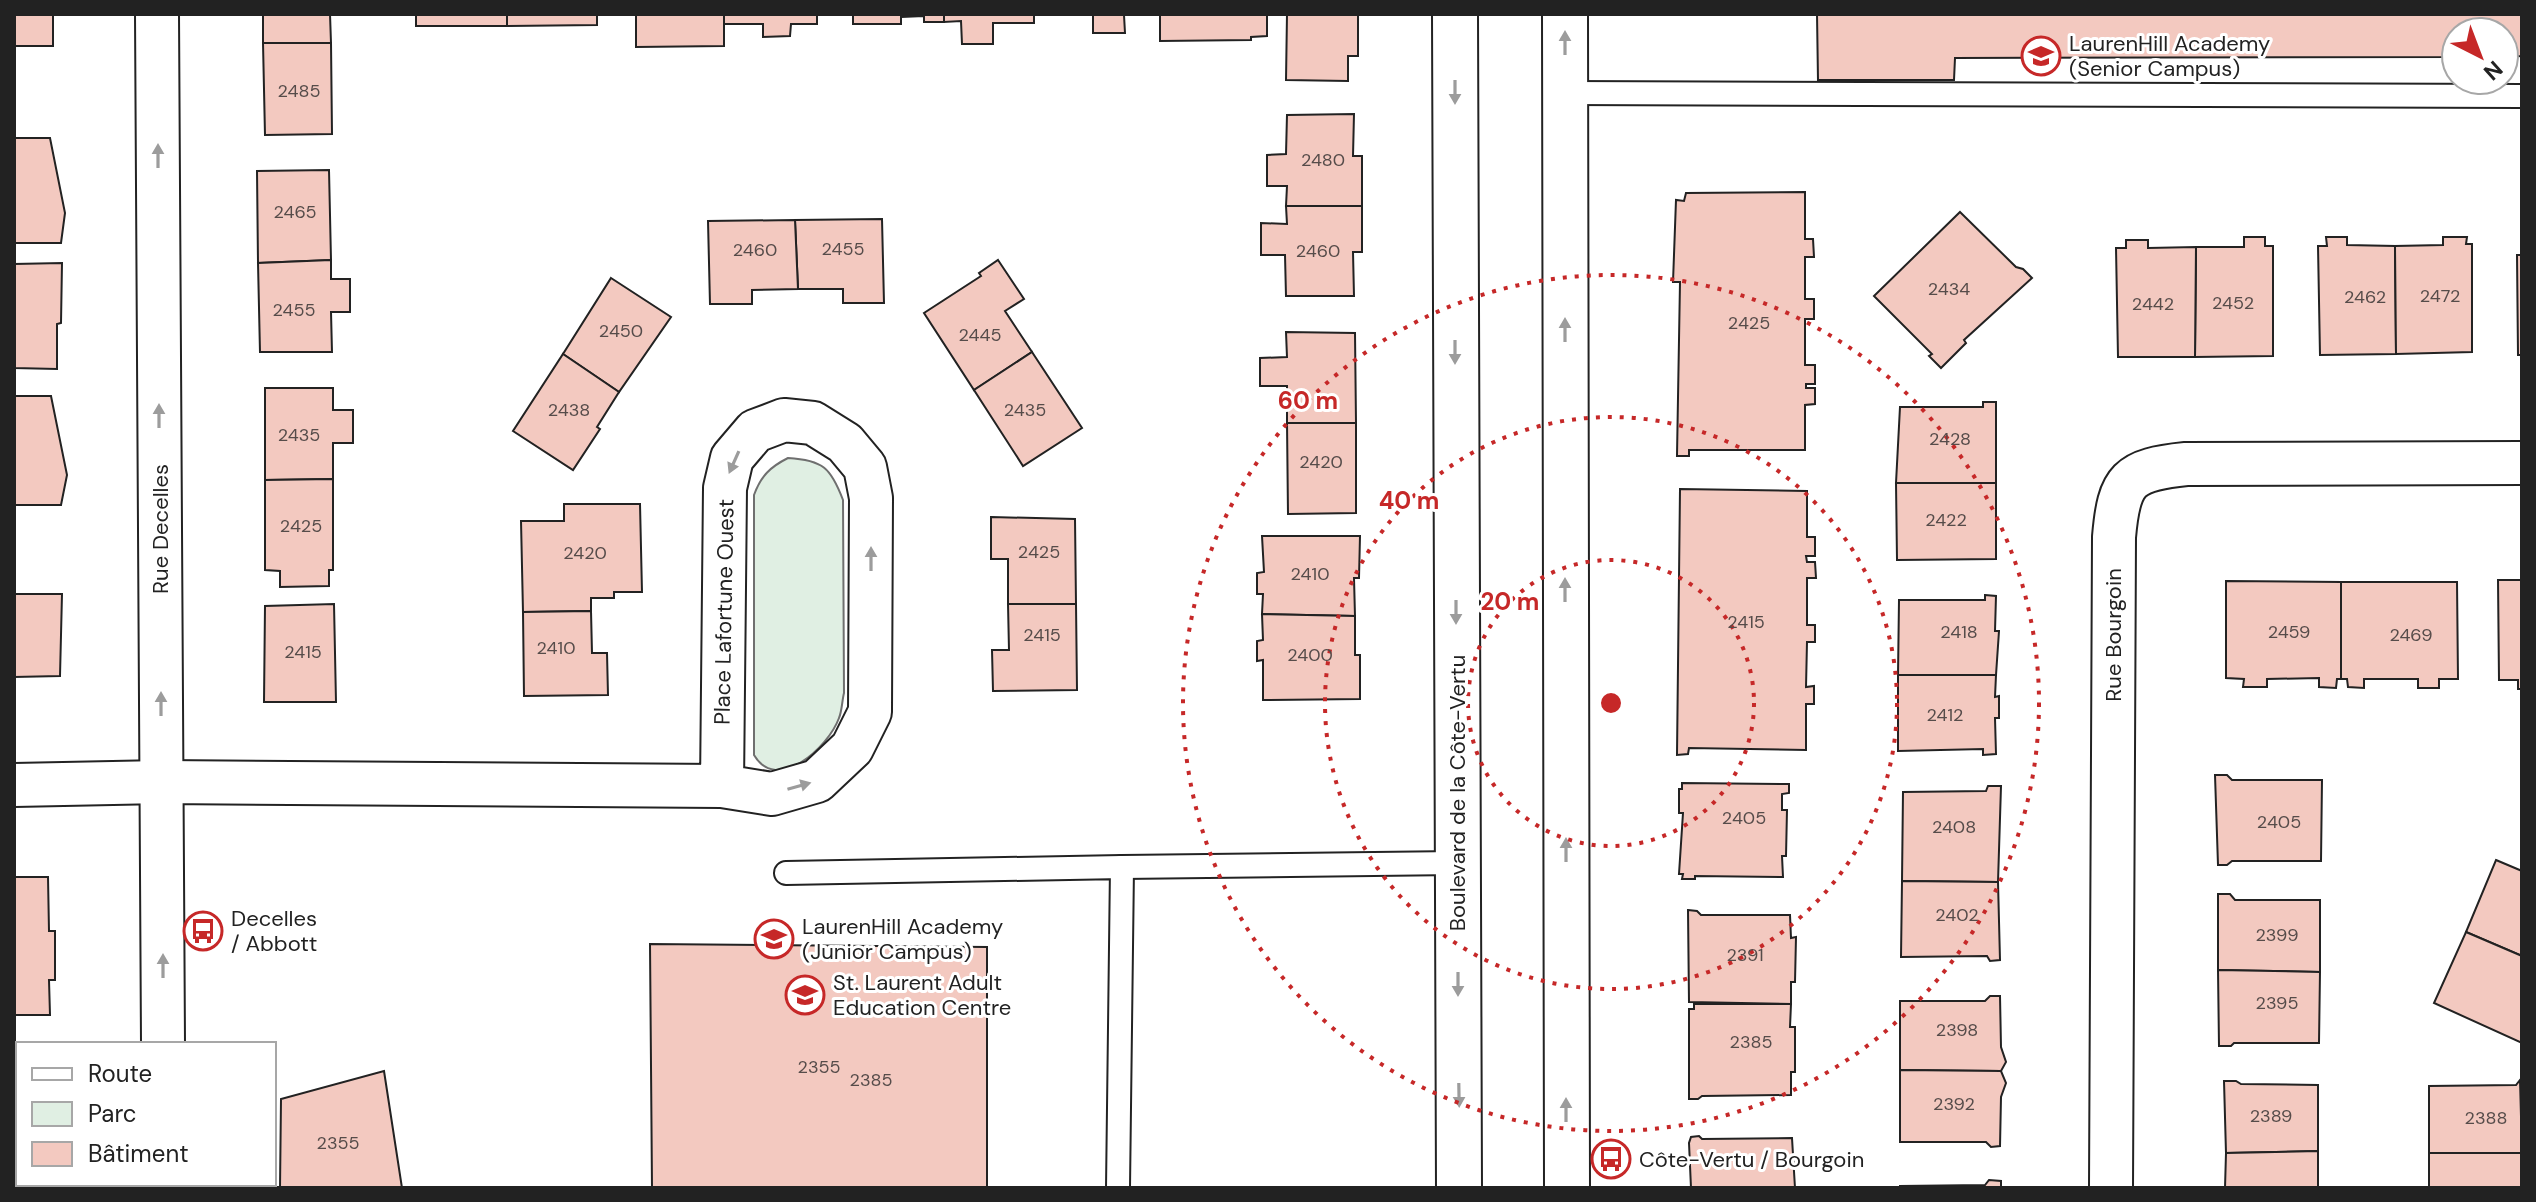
<svg xmlns="http://www.w3.org/2000/svg" width="2536" height="1202" font-family="'DM Sans',sans-serif">
<style>
.green{fill:#e0efe3;stroke:#6f6f6f;stroke-width:2}
.building{fill:#f3c9c0;stroke:#222;stroke-width:2}
.lines{fill:none;stroke-linecap:round;stroke-linejoin:round}
.lane-casing{stroke:#222;stroke-width:26}
.street-casing{stroke:#222;stroke-width:46}
.secondary-casing{stroke:#222;stroke-width:48}
.lane{stroke:#fff;stroke-width:22}
.street{stroke:#fff;stroke-width:42}
.secondary{stroke:#fff;stroke-width:44}
.oneway{fill:#9c9c9c}
.ring{fill:none;stroke:#c62828;stroke-width:4;stroke-dasharray:4 8}
.labels{text-anchor:middle;dominant-baseline:central;stroke-width:6;stroke-linejoin:round;paint-order:stroke}
.number-label{font-size:18px;fill:#564c4a}
.poi-label{font-size:22px;fill:#222;stroke:#fff;text-anchor:start}
.street-label{font-size:22px;fill:#222;stroke:#fff}
.centre{fill:#c62828;stroke:#fff;stroke-width:4}
.ring-label{font-size:24px;text-anchor:middle;font-weight:bold;fill:#c62828;stroke:#fff;stroke-width:6;stroke-linejoin:round;paint-order:stroke}
</style>
<rect width="100%" height="100%" fill="#fff"/>
<path class="green" d="M 788,458 C 823,460 831,468 843,500 L 844,693 C 842,701 842,711 839,718 C 828,748 777,794 754,755 L 754,495 C 761,476 770,467 788,458 Z"/>
<g class="building">
<rect x="14" y="14" width="39" height="32"/>
<polygon points="263,14 330,14 331,43 263,43"/>
<rect x="416" y="14" width="91" height="12"/>
<polygon points="507,14 597,14 597,25 507,26"/>
<polygon points="636,14 724,14 724,46 636,47"/>
<polygon points="724,14 817,14 817,24 791,24 790,36 763,37 763,24 724,24"/>
<polygon points="853,14 944,14 944,22 924,22 924,16 901,17 901,24 853,24"/>
<polygon points="944,14 1034,14 1034,23 993,23 993,44 962,44 961,21 944,22"/>
<polygon points="1068,14 1160,14 1160,15 1124,15 1125,33 1093,33 1093,15"/>
<polygon points="1160,14 1267,14 1267,36 1251,37 1251,40 1160,41"/>
<polygon points="1287,14 1358,14 1358,56 1348,56 1348,81 1286,80"/>
<polygon points="1817,14 2522,14 2522,56 2504,57 2504,32 2456,32 2456,57 1955,58 1954,80 1818,80"/>
<polygon points="263,43 331,43 332,134 265,135"/>
<polygon points="1354,114 1353,156 1362,156 1362,206 1286,206 1287,186 1267,186 1267,155 1286,154 1287,115"/>
<polygon points="14,138 50,138 65,213 61,243 14,243"/>
<polygon points="329,170 331,260 258,263 257,171"/>
<polygon points="1805,192 1805,239 1813,239 1814,257 1805,257 1805,299 1814,299 1814,319 1805,319 1805,365 1815,365 1815,384 1806,384 1806,388 1815,388 1815,404 1805,405 1805,450 1689,450 1689,456 1677,456 1680,282 1673,282 1676,200 1684,201 1686,193"/>
<polygon points="1286,206 1362,206 1362,252 1353,252 1354,296 1286,296 1285,255 1261,255 1261,223 1287,224"/>
<polygon points="1960,212 2016,267 2023,269 2032,278 1964,340 1966,343 1941,368 1929,356 1932,354 1874,296"/>
<polygon points="882,219 884,303 843,303 843,289 798,289 795,220"/>
<polygon points="795,220 798,289 752,290 752,304 710,304 708,221"/>
<polygon points="2244,237 2265,237 2265,246 2273,246 2273,356 2195,357 2196,247 2244,247"/>
<polygon points="2326,237 2347,237 2347,245 2395,246 2396,354 2320,355 2318,246 2327,246"/>
<polygon points="2443,237 2467,237 2466,244 2472,244 2472,352 2396,354 2395,246 2443,245"/>
<polygon points="2126,240 2148,240 2148,248 2196,247 2195,357 2118,357 2116,248 2126,248"/>
<polygon points="2517,255 2522,255 2522,355 2518,355"/>
<polygon points="331,260 331,279 350,279 350,312 331,312 332,352 260,352 258,263"/>
<polygon points="998,260 1024,299 1005,311 1032,352 974,390 924,313 981,276 979,273"/>
<polygon points="62,263 61,323 57,324 57,369 14,368 14,264"/>
<polygon points="611,278 671,317 619,392 563,354"/>
<polygon points="1286,332 1355,333 1356,423 1287,423 1287,386 1260,386 1260,358 1287,357"/>
<polygon points="1032,352 1082,428 1023,466 974,390"/>
<polygon points="563,354 619,392 597,427 600,429 573,470 513,431"/>
<polygon points="265,388 333,388 333,410 353,410 353,443 333,443 333,479 265,480"/>
<polygon points="14,396 51,396 67,475 61,505 14,505"/>
<polygon points="1983,402 1996,402 1996,483 1896,483 1900,407 1983,407"/>
<polygon points="1287,423 1356,423 1356,513 1288,514"/>
<polygon points="333,479 333,570 329,570 329,586 280,587 280,571 265,570 265,480"/>
<polygon points="1896,483 1996,483 1996,559 1897,560"/>
<polygon points="1680,489 1807,491 1807,537 1815,537 1815,556 1806,556 1807,562 1815,562 1816,578 1807,578 1807,625 1815,625 1815,642 1807,642 1806,687 1814,686 1814,704 1806,704 1806,750 1689,748 1688,754 1677,755"/>
<polygon points="564,504 640,504 642,592 614,592 614,598 591,598 591,611 523,612 521,521 564,521"/>
<polygon points="991,517 1075,519 1076,604 1008,604 1008,559 991,559"/>
<polygon points="1262,536 1360,536 1359,578 1354,578 1355,616 1262,614 1263,594 1257,594 1257,573 1264,572"/>
<polygon points="2498,580 2522,580 2522,689 2518,689 2518,680 2499,680"/>
<polygon points="2226,581 2341,582 2341,679 2337,679 2336,688 2319,687 2319,678 2267,679 2267,687 2243,687 2244,679 2226,678"/>
<polygon points="2341,582 2457,582 2458,679 2439,679 2439,688 2418,688 2418,679 2364,679 2364,688 2348,687 2347,679 2341,679"/>
<polygon points="14,594 62,594 60,676 14,677"/>
<polygon points="1985,595 1996,596 1995,631 1999,631 1996,675 1898,675 1899,600 1985,600"/>
<polygon points="334,604 336,702 264,702 265,606"/>
<polygon points="1008,604 1076,604 1077,690 993,691 992,650 1009,650"/>
<polygon points="591,611 592,653 607,653 608,695 524,696 523,612"/>
<polygon points="1262,614 1355,616 1355,655 1360,655 1360,699 1263,700 1263,660 1257,661 1257,641 1263,640"/>
<polygon points="1898,675 1996,675 1995,697 1999,696 1999,718 1995,718 1996,754 1983,755 1983,749 1898,751"/>
<polygon points="2215,775 2227,775 2232,780 2322,780 2321,861 2232,861 2227,865 2218,865"/>
<polygon points="1682,783 1789,784 1789,793 1782,794 1782,810 1787,810 1786,856 1782,856 1783,877 1695,876 1695,879 1682,879 1683,874 1679,874 1683,813 1679,813 1679,789 1682,789"/>
<polygon points="1988,786 2001,786 1998,882 1902,881 1903,792 1986,791"/>
<polygon points="2496,860 2522,871 2522,956 2466,932"/>
<polygon points="14,877 48,877 49,931 55,931 55,980 49,980 50,1015 14,1015"/>
<polygon points="1902,881 1998,882 2000,960 1990,961 1987,956 1901,957"/>
<polygon points="2218,894 2230,894 2235,900 2320,900 2320,972 2218,970"/>
<polygon points="1688,910 1697,911 1701,915 1790,915 1791,938 1796,937 1795,982 1791,982 1791,1004 1689,1002"/>
<polygon points="2466,932 2522,956 2522,1043 2434,1003"/>
<polygon points="650,944 987,947 987,1188 652,1188"/>
<polygon points="2218,970 2320,972 2319,1043 2234,1043 2231,1046 2219,1046"/>
<polygon points="1990,996 2000,996 2001,1047 2006,1062 2001,1071 1900,1070 1900,1001 1985,1001"/>
<polygon points="1694,1004 1791,1004 1790,1027 1795,1027 1795,1072 1791,1072 1791,1095 1702,1096 1698,1099 1689,1099 1689,1009 1694,1009"/>
<polygon points="1900,1070 2001,1071 2006,1083 2001,1097 2000,1146 1991,1147 1986,1142 1900,1142"/>
<polygon points="384,1071 402,1188 280,1188 281,1099"/>
<polygon points="2520,1080 2522,1153 2429,1153 2429,1086 2516,1085"/>
<polygon points="2224,1081 2236,1081 2241,1084 2318,1085 2318,1151 2226,1153"/>
<polygon points="14,1105 18,1105 18,1184 57,1184 57,1188 14,1188"/>
<polygon points="1699,1136 1702,1139 1792,1138 1795,1188 1691,1188 1689,1143 1691,1137"/>
<polygon points="2318,1151 2318,1188 2225,1188 2226,1153"/>
<rect x="2429" y="1153" width="93" height="35"/>
<polygon points="1989,1180 2001,1181 2001,1188 1900,1188 1900,1186 1985,1185"/>
</g>
<g class="lines">
<defs>
<g id="lane">
<polyline points="1566,93 2522,96"/>
<polyline points="1122,867 1457,863"/>
<polyline points="786,873 1122,867 1118,1188"/>
</g>
<g id="street">
<polyline points="157,14 163,1044"/>
<polyline points="14,785 162,782 722,786 772,794 817,781 852,748 870,712 871,498 865,467 845,443 813,423 784,420 755,431 732,458 725,488 722,786"/>
<polyline points="164,1184 164,1188"/>
<path d="M 2111,1188 L 2114,537 C 2119,479 2128,470 2186,464 L 2522,463"/>
</g>
<g id="secondary">
<polyline points="1455,14 1459,1188"/>
<polyline points="1565,14 1567,1188"/>
</g>
</defs>
<use href="#lane" class="lane-casing"/>
<use href="#street" class="street-casing"/>
<use href="#secondary" class="secondary-casing"/>
<use href="#lane" class="lane"/>
<use href="#street" class="street"/>
<use href="#secondary" class="secondary"/>
</g>
<defs><path id="oneway-solid" d="M-6-.8H1V-3.2L6.5 0L1 3.2V.8H-6Z" transform="scale(2)"/></defs>
<g class="oneway">
<use href="#oneway-solid" transform="translate(1565 43) rotate(-90)"/>
<use href="#oneway-solid" transform="translate(1455 92) rotate(90)"/>
<use href="#oneway-solid" transform="translate(158 156) rotate(-90)"/>
<use href="#oneway-solid" transform="translate(1565 330) rotate(-90)"/>
<use href="#oneway-solid" transform="translate(1455 352) rotate(90)"/>
<use href="#oneway-solid" transform="translate(159 416) rotate(-90)"/>
<use href="#oneway-solid" transform="translate(734 462) rotate(114)"/>
<use href="#oneway-solid" transform="translate(871 559) rotate(-90)"/>
<use href="#oneway-solid" transform="translate(1565 590) rotate(-90)"/>
<use href="#oneway-solid" transform="translate(1456 612) rotate(90)"/>
<use href="#oneway-solid" transform="translate(161 704) rotate(-90)"/>
<use href="#oneway-solid" transform="translate(799 786) rotate(-16)"/>
<use href="#oneway-solid" transform="translate(1566 850) rotate(-90)"/>
<use href="#oneway-solid" transform="translate(163 966) rotate(-90)"/>
<use href="#oneway-solid" transform="translate(1458 984) rotate(90)"/>
<use href="#oneway-solid" transform="translate(1459 1095) rotate(89)"/>
<use href="#oneway-solid" transform="translate(1566 1110) rotate(-90)"/>
</g>
<g class="ring">
<circle cx="1611" cy="703" r="143"/>
<circle cx="1611" cy="703" r="286"/>
<circle cx="1611" cy="703" r="428"/>
</g>
<defs>
<symbol id="school-ring" viewBox="-11 -11 22 22"><circle r="9.5" fill="#fff" stroke="#c62828" stroke-width="1.5"/><path d="M0-5L7-2L0 1L-7-2ZM-4 1L0 2.5L4 1V4Q0 6-4 4Z" fill="#c62828"/></symbol>
<symbol id="bus-ring" viewBox="-11 -11 22 22"><circle r="9.5" fill="#fff" stroke="#c62828" stroke-width="1.5"/><path d="M-5-6H5V4H4V6H2V4H-2V6H-4V4H-5ZM-3.5-4V0h7V-4ZM-3.5 1.2v1.5H-2V1.2ZM2 1.2v1.5H3.5V1.2Z" fill="#c62828"/></symbol>
</defs>
<g fill-rule="evenodd">
<use href="#school-ring" x="2019" y="34" width="44" height="44"/>
<use href="#bus-ring" x="181" y="909" width="44" height="44"/>
<use href="#school-ring" x="752" y="917" width="44" height="44"/>
<use href="#school-ring" x="783" y="973" width="44" height="44"/>
<use href="#bus-ring" x="1589" y="1137" width="44" height="44"/>
</g>
<g class="labels">
<g class="number-label">
<text x="299" y="91">2485</text>
<text x="1323" y="160">2480</text>
<text x="295" y="212">2465</text>
<text x="843" y="249">2455</text>
<text x="755" y="250">2460</text>
<text x="1318" y="251">2460</text>
<text x="1949" y="289">2434</text>
<text x="2440" y="296">2472</text>
<text x="2365" y="297">2462</text>
<text x="2233" y="303">2452</text>
<text x="2153" y="304">2442</text>
<text x="294" y="310">2455</text>
<text x="1749" y="323">2425</text>
<text x="621" y="331">2450</text>
<text x="980" y="335">2445</text>
<text x="569" y="410">2438</text>
<text x="1025" y="410">2435</text>
<text x="299" y="435">2435</text>
<text x="1950" y="439">2428</text>
<text x="1321" y="462">2420</text>
<text x="1946" y="520">2422</text>
<text x="301" y="526">2425</text>
<text x="1039" y="552">2425</text>
<text x="585" y="553">2420</text>
<text x="1310" y="574">2410</text>
<text x="1746" y="622">2415</text>
<text x="1959" y="632">2418</text>
<text x="2289" y="632">2459</text>
<text x="1042" y="635">2415</text>
<text x="2411" y="635">2469</text>
<text x="556" y="648">2410</text>
<text x="303" y="652">2415</text>
<text x="1310" y="655">2400</text>
<text x="1945" y="715">2412</text>
<text x="1744" y="818">2405</text>
<text x="2279" y="822">2405</text>
<text x="1954" y="827">2408</text>
<text x="1957" y="915">2402</text>
<text x="2277" y="935">2399</text>
<text x="1745" y="955">2391</text>
<text x="2277" y="1003">2395</text>
<text x="1957" y="1030">2398</text>
<text x="1751" y="1042">2385</text>
<text x="819" y="1067">2355</text>
<text x="871" y="1080">2385</text>
<text x="1954" y="1104">2392</text>
<text x="2271" y="1116">2389</text>
<text x="2486" y="1118">2388</text>
<text x="338" y="1143">2355</text>
</g>
<g class="poi-label">
<text x="2069" y="43">LaurenHill Academy<tspan x="2069" dy="25">(Senior Campus)</tspan></text>
<text x="231" y="918">Decelles<tspan x="231" dy="25">/ Abbott</tspan></text>
<text x="802" y="926">LaurenHill Academy<tspan x="802" dy="25">(Junior Campus)</tspan></text>
<text x="833" y="982">St. Laurent Adult<tspan x="833" dy="25">Education Centre</tspan></text>
<text x="1639" y="1159">Côte-Vertu / Bourgoin</text>
</g>
<g class="street-label">
<text transform="translate(160 529) rotate(-90)">Rue Decelles</text>
<text transform="translate(724 612) rotate(-89)">Place Lafortune Ouest</text>
<text transform="translate(2113 635) rotate(-90)">Rue Bourgoin</text>
<text transform="translate(1457 793) rotate(-90)">Boulevard de la Côte-Vertu</text>
</g>
</g>
<circle cx="1611" cy="703" r="12" class="centre"/>
<g class="ring-label">
<text x="1308" y="409">60 m</text>
<text x="1409" y="509">40 m</text>
<text x="1510" y="610">20 m</text>
</g>
<rect width="2536" height="1202" fill="none" stroke="#222222" stroke-width="32"/>
<rect x="16" y="1042" width="260" height="144" fill="#ffffff" stroke="#a7a7a7" stroke-width="2"/>
<rect x="32" y="1068" width="40" height="12" fill="#ffffff" stroke="#a7a7a7" stroke-width="2"/>
<text x="88" y="1082" font-size="24" fill="#222222">Route</text>
<rect x="32" y="1102" width="40" height="24" fill="#e0efe3" stroke="#a7a7a7" stroke-width="2"/>
<text x="88" y="1122" font-size="24" fill="#222222">Parc</text>
<rect x="32" y="1142" width="40" height="24" fill="#f3c9c0" stroke="#a7a7a7" stroke-width="2"/>
<text x="88" y="1162" font-size="24" fill="#222222">Bâtiment</text>
<g transform="translate(2480 56) rotate(138)"><circle r="38" fill="#ffffff" stroke="#a7a7a7" stroke-width="2"/>
<path d="M0-6L14 30L0 20L-14 30Z" fill="#c62828"/>
<text y="-12" font-size="22" font-weight="bold" text-anchor="middle" fill="#222222">N</text>
</g>
</svg>
